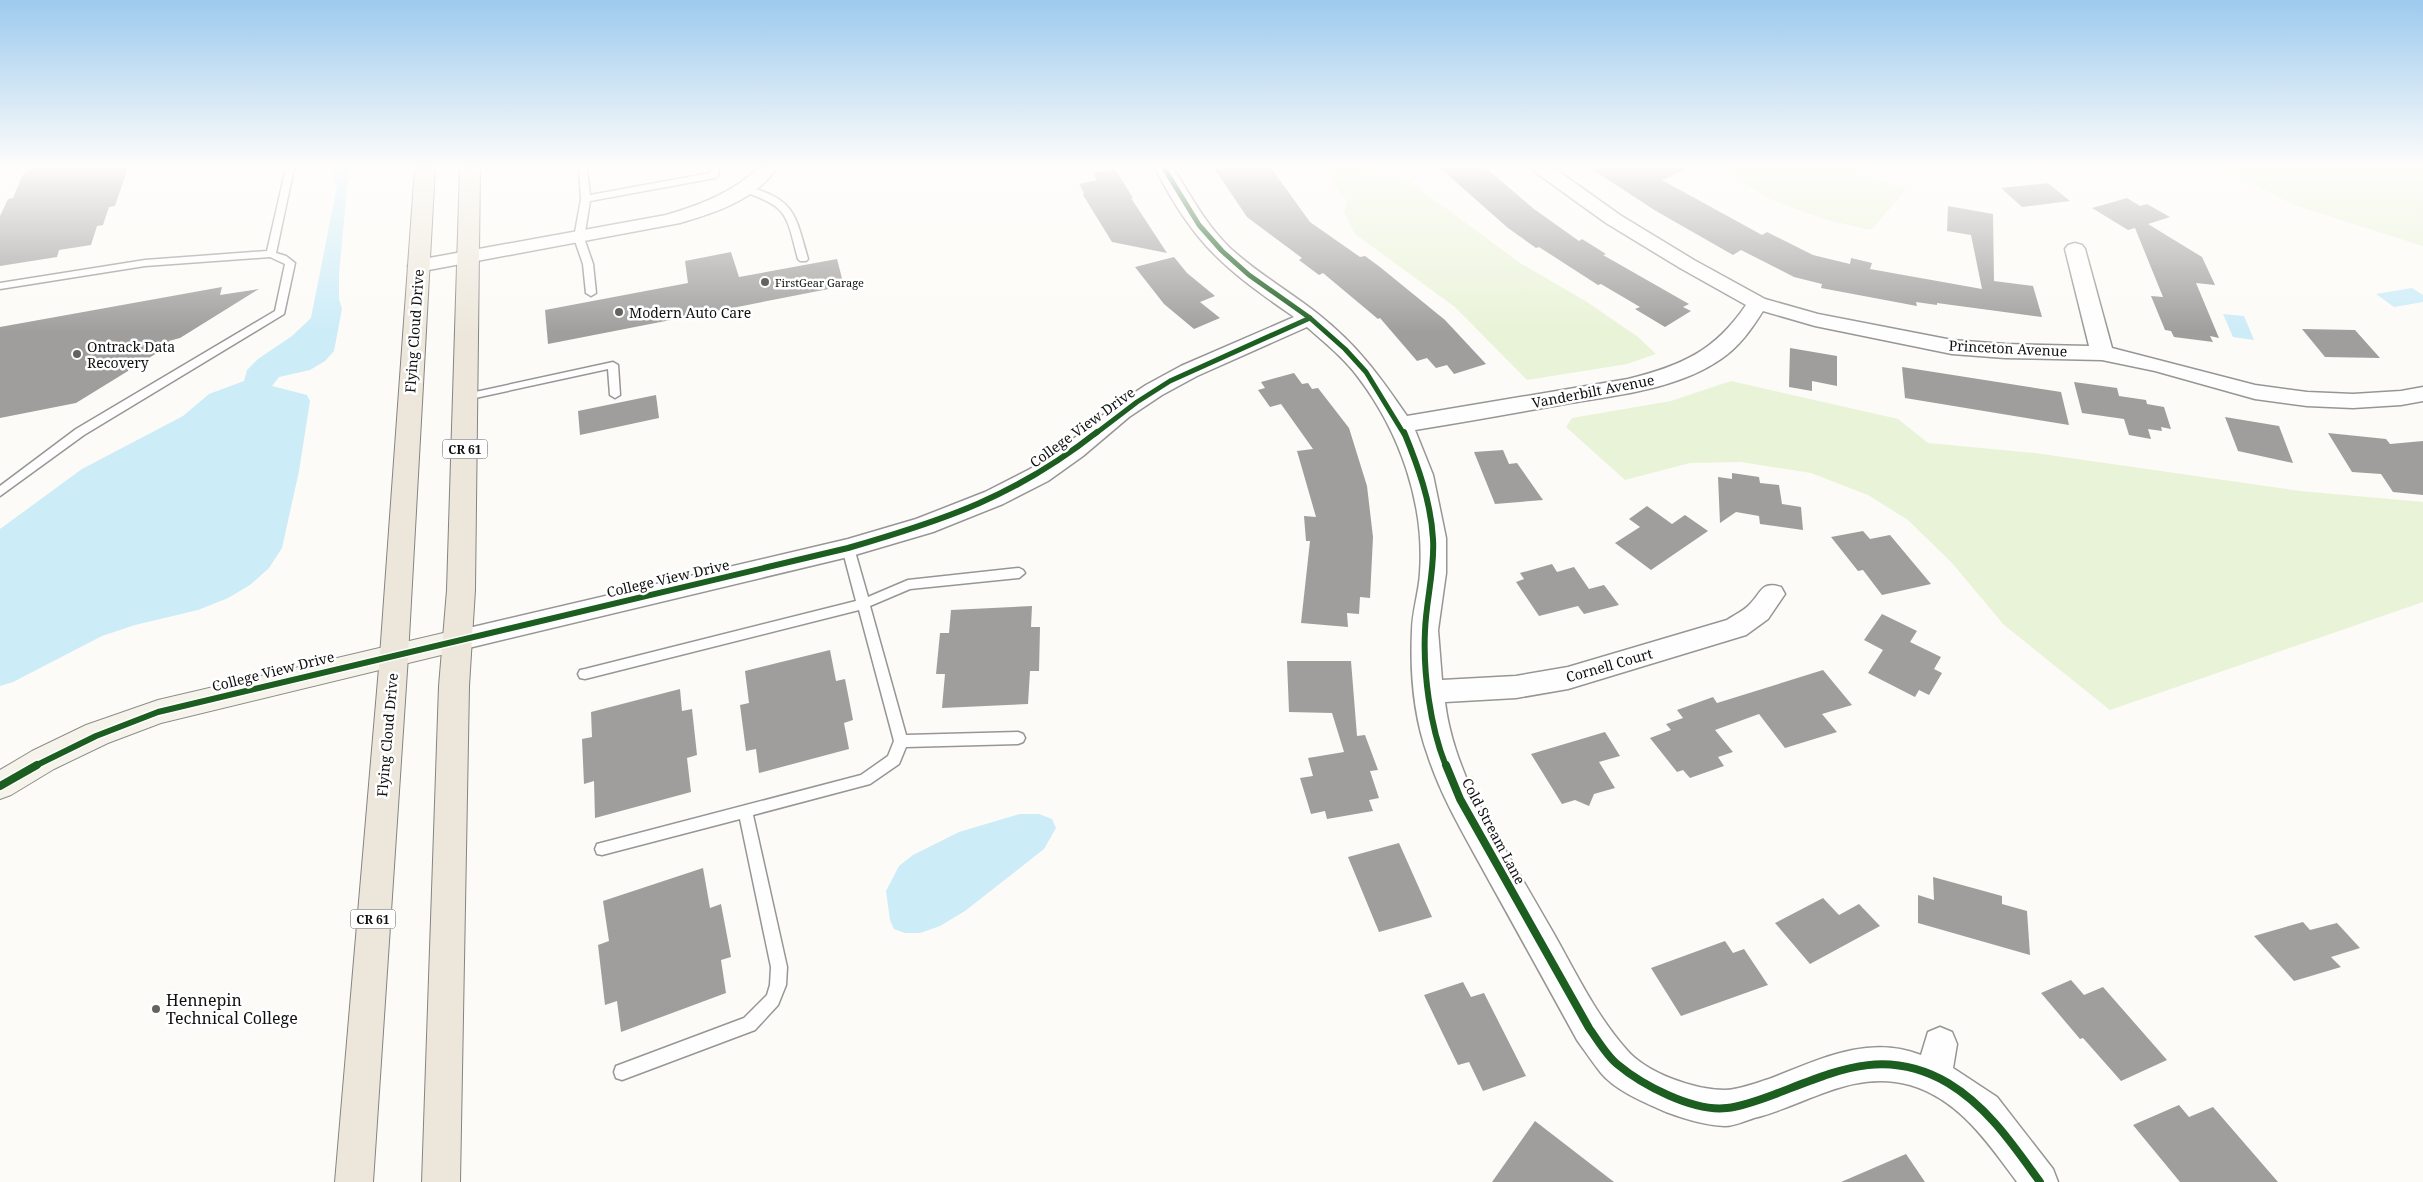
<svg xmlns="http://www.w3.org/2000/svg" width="2423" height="1182" font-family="'Noto Serif',serif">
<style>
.green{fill:#e9f3d7}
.water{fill:#ccecf8}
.building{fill:#a09e9c}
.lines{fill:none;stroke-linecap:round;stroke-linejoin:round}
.lane-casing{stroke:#979695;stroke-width:3}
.street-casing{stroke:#979695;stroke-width:3}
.secondary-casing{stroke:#8d8d8b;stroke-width:2}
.primary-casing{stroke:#848482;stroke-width:2}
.lane{fill:#fffefe;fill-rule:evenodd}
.street{fill:#fffefe;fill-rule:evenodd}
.secondary{fill:#f6f3eb;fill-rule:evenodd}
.primary{fill:#ede7db;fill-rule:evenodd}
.cycleway-far2-casing{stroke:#fff;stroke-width:8}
.cycleway-far1-casing{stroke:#fff;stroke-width:9}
.cycleway-casing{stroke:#fff;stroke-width:11}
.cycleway-far2{stroke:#1b5e20;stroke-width:5}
.cycleway-far1{stroke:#1b5e20;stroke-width:6}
.cycleway{stroke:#1b5e20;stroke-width:8}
.poi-dot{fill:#636362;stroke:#fff;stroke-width:2}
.labels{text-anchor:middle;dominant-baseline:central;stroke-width:5;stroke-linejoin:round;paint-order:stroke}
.far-poi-label{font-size:11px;fill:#111;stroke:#fff;text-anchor:start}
.shield{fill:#fff;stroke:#585858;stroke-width:1}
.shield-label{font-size:12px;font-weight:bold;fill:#111}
.poi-label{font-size:14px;fill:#111;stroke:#fff;text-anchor:start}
.street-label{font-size:14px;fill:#111;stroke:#fff}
.near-poi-label{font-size:16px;fill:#111;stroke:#fff;text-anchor:start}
</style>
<rect width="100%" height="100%" fill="#fcfbf7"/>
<g class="green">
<polygon points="1326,168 1354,168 1409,181 1520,263 1587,302 1638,337 1656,354 1627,364 1527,380 1455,307 1355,234 1344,212 1347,202 1340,195"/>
<polygon points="1719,168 1854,168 1865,176 1907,189 1871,230 1827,220 1772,200"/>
<polygon points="2220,168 2423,168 2423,246 2294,205"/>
<polygon points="1731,381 1898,419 1928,443 2035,453 2300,491 2423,502 2423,602 2110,710 2004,625 1952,563 1908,520 1868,495 1811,473 1741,462 1690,463 1625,480 1566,427 1572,418 1671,401"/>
</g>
<g class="water">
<polygon points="334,168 349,168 339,274 339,299 342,309 334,351 325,361 310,370 279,377 272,386 307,395 310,401 299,471 282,548 269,568 250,585 228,598 198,610 135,625 102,636 13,682 0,686 0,529 82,469 183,416 209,394 244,381 247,370 258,359 292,336 311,318 337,186 333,178"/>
<polygon points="2412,288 2423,295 2423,302 2394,307 2376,294"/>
<polygon points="2223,314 2244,316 2254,340 2233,337"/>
<polygon points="1020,814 1039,814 1052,819 1056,828 1044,849 965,911 940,926 920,933 905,933 894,929 890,920 886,891 899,866 913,855 959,832"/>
</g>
<g class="building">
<polygon points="31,168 128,168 115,206 109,207 103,225 97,226 91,245 59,250 57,257 0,266 0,216 8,199 13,198 22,176"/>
<polygon points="1214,168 1271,168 1310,222 1360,257 1365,256 1380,267 1445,320 1486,364 1454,374 1447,365 1436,368 1427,358 1417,361 1380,318 1378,319 1323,273 1319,275 1299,260 1302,258 1247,217"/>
<polygon points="1440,168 1486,168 1534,209 1579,241 1582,239 1606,254 1603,255 1689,304 1683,307 1691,311 1665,327 1635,309 1640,307 1601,284 1598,285 1539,247 1536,248 1508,228"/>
<polygon points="1590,168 1689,168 1662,180 1762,235 1767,232 1813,255 1850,264 1851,258 1872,263 1870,269 1982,289 1971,235 1947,231 1948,206 1993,214 1994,281 2033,286 2042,317 1937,303 1937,305 1916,302 1917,306 1821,288 1822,284 1794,277 1741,250 1733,255 1656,211"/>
<polygon points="1115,169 1133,198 1131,198 1167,253 1112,242 1083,195 1084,193 1079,184 1097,180 1093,173"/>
<polygon points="2048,183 2070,201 2022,207 2001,188"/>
<polygon points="2127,198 2140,206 2147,204 2170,217 2148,224 2202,257 2215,285 2196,283 2219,338 2210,336 2213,342 2174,337 2171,331 2165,330 2151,296 2163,297 2135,228 2128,230 2092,208"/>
<polygon points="731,252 739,277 837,259 844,286 548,344 545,310 688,283 685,261"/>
<polygon points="1174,257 1187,273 1215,296 1200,302 1220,318 1194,329 1164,304 1135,267"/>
<polygon points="222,287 220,295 259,289 180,338 169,341 168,346 141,363 130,365 128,371 76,403 0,418 0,327"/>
<polygon points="2302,329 2355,330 2380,358 2325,357"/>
<polygon points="1790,348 1837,356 1837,386 1812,381 1812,391 1789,387"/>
<polygon points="1902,367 2061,392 2069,425 1905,398"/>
<polygon points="1294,373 1302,384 1308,383 1312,389 1318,388 1349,428 1367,486 1373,537 1370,598 1360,597 1359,614 1347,613 1348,627 1301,623 1310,541 1306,541 1304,516 1316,517 1297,451 1313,449 1281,404 1270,407 1258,390 1265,388 1261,382"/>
<polygon points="2074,382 2117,388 2119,396 2146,400 2147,404 2164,407 2171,429 2161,427 2162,431 2148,429 2151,439 2129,435 2124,419 2082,413"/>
<polygon points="656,395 659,418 580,435 578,411"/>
<polygon points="2225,417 2279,426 2293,463 2238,451"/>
<polygon points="2328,433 2386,439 2390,444 2423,441 2423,495 2393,492 2381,474 2352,472"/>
<polygon points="1503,450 1509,464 1517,463 1543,500 1495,504 1474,452"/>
<polygon points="1732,473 1759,477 1760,483 1779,485 1782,504 1801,507 1803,530 1760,524 1759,516 1736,512 1720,523 1718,477 1732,479"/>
<polygon points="1647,506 1672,524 1685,515 1708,531 1651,570 1615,543 1640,527 1629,519"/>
<polygon points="1863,531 1870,539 1890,535 1931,584 1882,595 1863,570 1858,571 1831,537"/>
<polygon points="1552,564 1557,572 1574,567 1589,589 1604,585 1619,605 1584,614 1578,606 1539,616 1516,582 1524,579 1520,573"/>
<polygon points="1032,606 1031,627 1040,627 1039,671 1030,671 1028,704 942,708 945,674 936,674 940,633 949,633 951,610"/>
<polygon points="1882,614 1917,631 1910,642 1941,657 1934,669 1942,673 1929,695 1919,690 1915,697 1868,673 1883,650 1864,640"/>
<polygon points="830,650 836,681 845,679 853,720 844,723 849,749 759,773 756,749 746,751 740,705 749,703 745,671"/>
<polygon points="1287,661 1351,661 1357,736 1365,735 1378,770 1370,771 1379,798 1369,800 1373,811 1327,819 1325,811 1311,814 1300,778 1313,776 1308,758 1344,752 1332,713 1289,712"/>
<polygon points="1823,670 1852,705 1822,714 1837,732 1785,748 1759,714 1715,730 1733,752 1718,757 1724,766 1690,778 1683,770 1677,772 1650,738 1671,730 1666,724 1683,718 1677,710 1713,697 1717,703"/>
<polygon points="680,689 682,711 692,709 697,755 687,758 691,792 595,818 594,781 584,784 582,739 592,737 591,712"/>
<polygon points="1605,732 1620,756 1599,762 1615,788 1594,794 1589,806 1575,800 1562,804 1531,754"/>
<polygon points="1399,843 1432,917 1379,932 1348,857"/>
<polygon points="703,868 710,908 721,904 731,957 721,960 726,993 621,1032 617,1001 605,1005 598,945 609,941 603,901"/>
<polygon points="1933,877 2002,896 2002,904 2027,911 2030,955 1918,923 1918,895 1934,900"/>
<polygon points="1823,898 1839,915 1859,904 1880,926 1810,964 1775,923"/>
<polygon points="2303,922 2310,930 2337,923 2360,948 2331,957 2341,967 2294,981 2254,936"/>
<polygon points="1725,941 1733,953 1744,949 1768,985 1681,1016 1651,968"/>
<polygon points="2071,980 2084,995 2103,987 2167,1060 2121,1081 2083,1038 2080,1039 2041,993"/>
<polygon points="1463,982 1471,997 1484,993 1526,1076 1483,1091 1469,1062 1458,1065 1424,995"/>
<polygon points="2179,1105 2189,1117 2213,1107 2278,1182 2180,1182 2133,1125"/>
<polygon points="1535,1121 1614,1182 1492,1182"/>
<polygon points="1906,1154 1925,1182 1841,1182"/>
</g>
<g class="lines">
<defs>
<g id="lane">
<polygon points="286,168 294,168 276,253 286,256 295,263 284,314 84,435 0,496 0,486 76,429 275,311 285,264 270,257 145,266 0,289 0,283 145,260 267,251"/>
<polygon points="579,168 587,168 590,195 710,173 710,168 718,168 719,175 715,178 590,201 584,238 593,264 596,293 591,296 586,293 583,264 574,238 581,199"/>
<path d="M 745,186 C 795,199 795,213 808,259 L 806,261 L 800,261 L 798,259 C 786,214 789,207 742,191 L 742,187 Z"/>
<polygon points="613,362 618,365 620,395 615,398 610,395 608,369 466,400 461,397 466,394"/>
<polygon points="848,544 854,548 868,597 908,580 1019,568 1023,570 1025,573 1019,578 910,589 870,606 906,735 1018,732 1023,734 1025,738 1023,742 1018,744 906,747 899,764 870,784 753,815 787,967 786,985 778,1005 755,1030 622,1080 616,1078 614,1072 616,1066 744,1018 767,995 770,985 771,967 740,819 602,855 597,854 595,849 597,844 861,775 888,756 894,741 859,610 585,679 580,678 578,674 580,670 585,669 856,601 842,548"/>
</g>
<g id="street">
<path d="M 758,168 L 777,168 C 755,200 715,213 680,223 L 418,272 L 411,270 L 408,266 L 411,262 L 418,260 L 666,215 C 700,205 732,193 758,168 Z"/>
<path d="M 1155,168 L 1173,168 C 1191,196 1206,225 1230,248 C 1257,273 1289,291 1318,314 C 1358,346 1379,375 1407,416 L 1628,379 C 1681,366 1715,351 1746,305 L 1680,268 L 1606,223 L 1535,172 L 1533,168 L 1554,168 L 1620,215 L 1694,260 L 1765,299 L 1818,314 L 1952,340 L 2005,344 L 2089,346 L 2065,249 L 2068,245 L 2075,243 L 2082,245 L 2085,249 L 2112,348 L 2255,385 L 2307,392 L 2353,394 L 2401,391 L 2423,387 L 2423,401 L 2401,405 L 2353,408 L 2307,406 L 2255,399 L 2155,371 L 2102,360 L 2005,358 L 1952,354 L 1815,326 L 1763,311 C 1751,330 1739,347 1721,359 C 1676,390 1616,395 1565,404 C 1515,413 1465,422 1415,430 L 1433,475 L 1446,538 L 1446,573 L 1438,630 L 1442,680 L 1516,676 L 1568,667 L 1727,620 C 1734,615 1744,611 1750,604 C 1762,592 1761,581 1781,587 L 1785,594 L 1768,619 L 1746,635 L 1568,689 L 1516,698 L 1445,702 C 1449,735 1460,764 1473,794 C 1500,841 1527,887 1554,934 C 1576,973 1596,1015 1626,1049 C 1646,1073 1694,1090 1725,1090 C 1738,1090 1756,1083 1769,1079 C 1818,1060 1868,1034 1921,1055 L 1928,1032 L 1940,1027 L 1952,1032 L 1957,1044 L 1953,1068 L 1997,1097 L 2053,1169 L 2058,1182 L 2017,1182 C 1989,1144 1959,1099 1910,1085 C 1852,1069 1807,1105 1754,1118 C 1745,1121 1734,1126 1725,1126 C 1704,1125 1685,1119 1666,1112 C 1646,1103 1616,1091 1601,1073 C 1593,1063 1585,1051 1577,1040 C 1547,985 1517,931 1487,877 C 1466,838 1442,799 1428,756 C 1414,718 1410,672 1412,631 C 1412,612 1419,592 1420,573 C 1425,504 1400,432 1358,377 C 1344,358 1325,343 1307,327 L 1197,376 L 1162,395 L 1129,417 L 1083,456 L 1048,481 L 1003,504 L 933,532 L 848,557 L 456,651 L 446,648 L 442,641 L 446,634 L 456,631 L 848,539 L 916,519 L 985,492 L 1030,469 L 1067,444 L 1113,407 L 1146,385 L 1181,366 L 1294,317 C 1267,298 1239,279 1216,256 C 1190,231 1171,199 1155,168 Z"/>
</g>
<polygon id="secondary" points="456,630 466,633 470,641 466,649 161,723 108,743 54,769 11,795 0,799 0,770 32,751 86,725 158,700"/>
<g id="primary">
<polygon points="415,168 435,168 408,656 373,1182 335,1182 380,656"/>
<polygon points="460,168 480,168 475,590 469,686 460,1182 422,1182 439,686 447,590"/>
</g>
</defs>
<use href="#lane" class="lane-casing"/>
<use href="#street" class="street-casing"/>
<use href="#secondary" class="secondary-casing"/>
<use href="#primary" class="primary-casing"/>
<use href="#lane" class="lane"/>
<use href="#street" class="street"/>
<use href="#secondary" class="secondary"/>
<use href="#primary" class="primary"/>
<defs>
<g id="cycleway-far2">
<polyline points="1164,168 1199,225 1222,251 1249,275 1310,318 1345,349 1366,372 1404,434"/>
<polyline points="1095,434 1137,402 1170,381 1310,318"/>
</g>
<g id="cycleway-far1">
<path d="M 1404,432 C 1418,466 1431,502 1433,539 C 1435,570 1426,600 1425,631 C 1423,672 1430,727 1446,766"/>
<path d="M 35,766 L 96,736 L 158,712 L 848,548 C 945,520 1016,496 1097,432"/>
</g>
<g id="cycleway">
<path d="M 1446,765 L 1460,799 L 1589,1028 C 1597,1039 1606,1055 1617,1064 C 1642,1085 1693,1112 1727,1108 C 1744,1106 1762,1099 1778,1093 C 1838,1070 1886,1047 1948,1083 C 1988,1107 2013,1145 2040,1182"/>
<polyline points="0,786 37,765"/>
</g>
</defs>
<use href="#cycleway-far2" class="cycleway-far2-casing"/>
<use href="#cycleway-far1" class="cycleway-far1-casing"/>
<use href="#cycleway" class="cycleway-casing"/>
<use href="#cycleway-far2" class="cycleway-far2"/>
<use href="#cycleway-far1" class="cycleway-far1"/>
<use href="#cycleway" class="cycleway"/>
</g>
<linearGradient id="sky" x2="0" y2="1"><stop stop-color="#9dcaee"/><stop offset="0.5" stop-color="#fefdfb"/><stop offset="1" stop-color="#fefdfb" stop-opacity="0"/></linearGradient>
<rect width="2423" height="333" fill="url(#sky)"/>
<g class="poi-dot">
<circle cx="765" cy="282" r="5"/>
<circle cx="619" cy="312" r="5"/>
<circle cx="77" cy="354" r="5"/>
<circle cx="156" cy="1009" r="5"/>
</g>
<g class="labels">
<g class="far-poi-label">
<text x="775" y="282">FirstGear Garage</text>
</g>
<g class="shield">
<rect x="442.5" y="439.5" width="45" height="19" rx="4"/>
<rect x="350.5" y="909.5" width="45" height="19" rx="4"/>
</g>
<g class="shield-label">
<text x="465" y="449">CR 61</text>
<text x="373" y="919">CR 61</text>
</g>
<g class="poi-label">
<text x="629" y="312">Modern Auto Care</text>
<text x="87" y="346">Ontrack Data<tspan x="87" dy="16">Recovery</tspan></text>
</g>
<g class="street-label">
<text transform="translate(414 331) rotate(-86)">Flying Cloud Drive</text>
<text transform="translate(2008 348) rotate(3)">Princeton Avenue</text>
<text transform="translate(1593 391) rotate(-11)">Vanderbilt Avenue</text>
<text transform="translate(1082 427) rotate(-36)">College View Drive</text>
<text transform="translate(668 578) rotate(-13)">College View Drive</text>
<text transform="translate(1609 665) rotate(-16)">Cornell Court</text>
<text transform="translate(273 671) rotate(-14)">College View Drive</text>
<text transform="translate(387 735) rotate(-85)">Flying Cloud Drive</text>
<text transform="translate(1494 831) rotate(62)">Cold Stream Lane</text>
</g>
<g class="near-poi-label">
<text x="166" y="1000">Hennepin<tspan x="166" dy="18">Technical College</tspan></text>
</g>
</g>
</svg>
